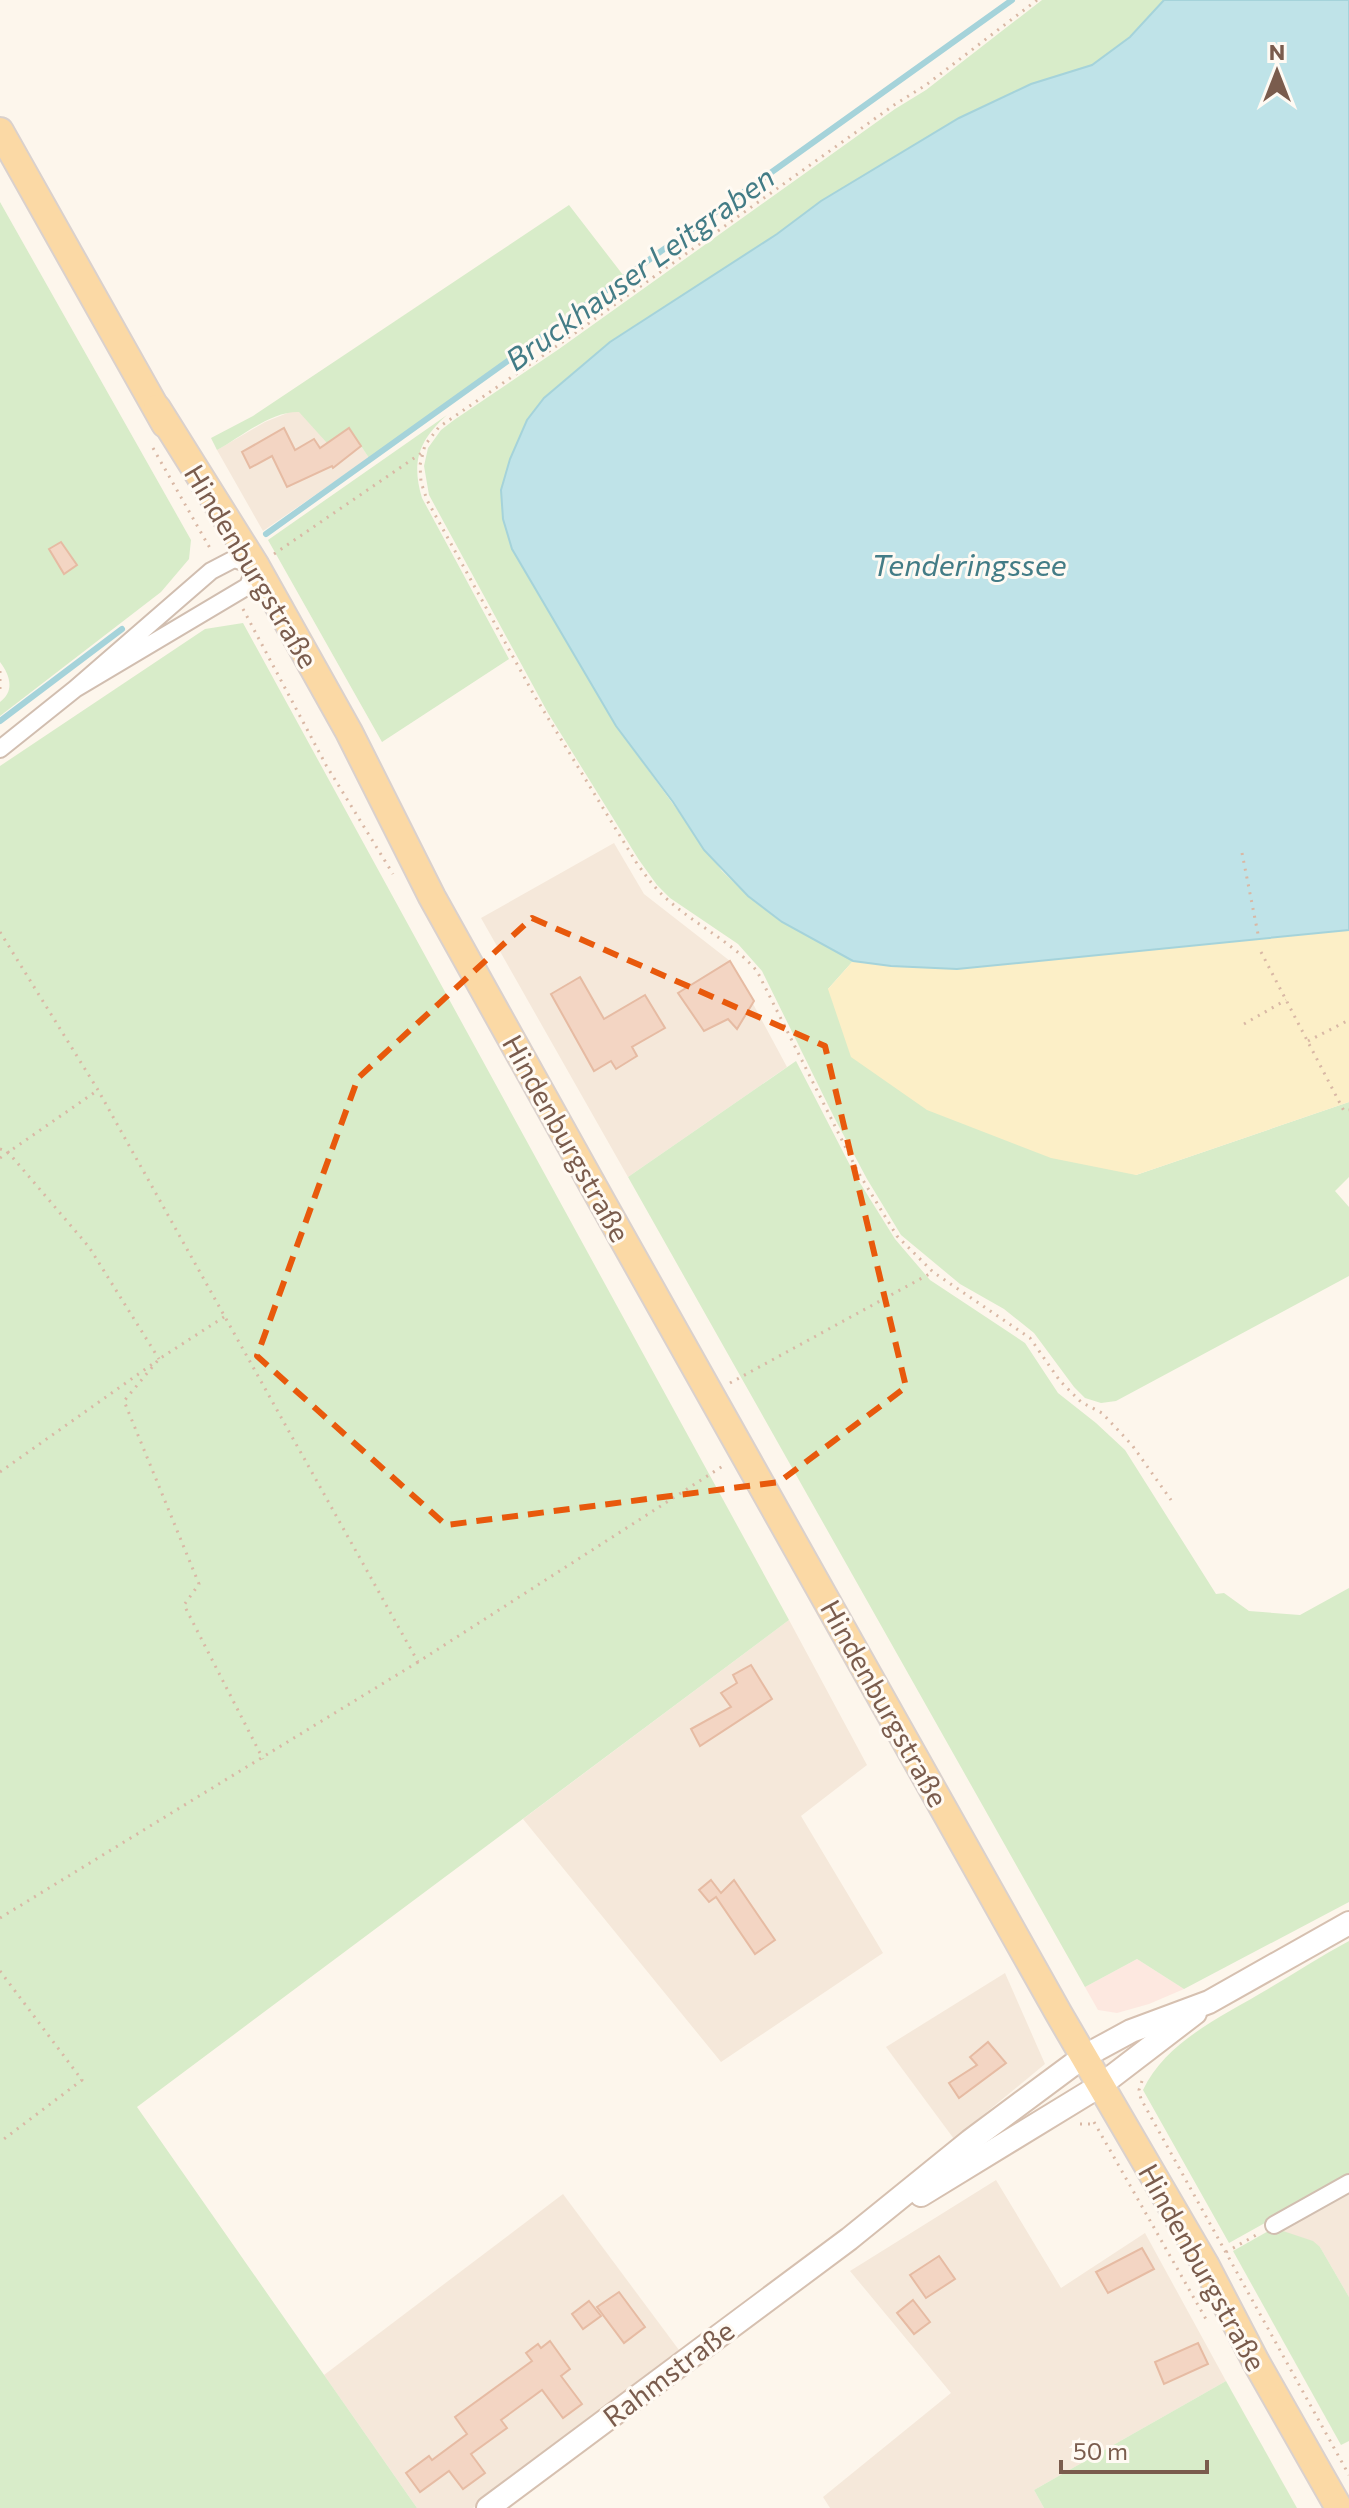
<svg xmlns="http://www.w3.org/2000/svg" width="1349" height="2508" font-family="Commissioner,sans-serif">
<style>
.residential{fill:#f5e8da}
.commercial{fill:#fde8e0}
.green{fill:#d8ecc9}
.sand{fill:#fcefc7}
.water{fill:#bfe3e8;stroke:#a5d3da;stroke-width:2}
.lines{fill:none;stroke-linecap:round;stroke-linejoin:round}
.stream{stroke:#a5d3da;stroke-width:6}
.building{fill:#f3d5c3;stroke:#e6bba3;stroke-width:2}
.street-casing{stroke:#d1beb0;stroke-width:20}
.secondary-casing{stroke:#d6c0b0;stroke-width:26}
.primary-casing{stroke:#dad1cd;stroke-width:30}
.path{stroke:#d9b8a5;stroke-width:3;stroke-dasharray:2 6;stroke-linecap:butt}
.street{stroke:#fff;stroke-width:16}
.secondary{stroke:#fff;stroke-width:22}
.primary{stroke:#fbd9a5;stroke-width:26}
.marked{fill:none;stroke:#e8590c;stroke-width:6;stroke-dasharray:16 10;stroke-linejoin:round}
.labels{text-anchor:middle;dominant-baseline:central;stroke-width:6;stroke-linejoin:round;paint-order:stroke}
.street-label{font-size:28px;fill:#7a5c4d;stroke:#fffaf3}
.water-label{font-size:30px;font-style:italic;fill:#437c86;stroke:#fffaf3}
</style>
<rect width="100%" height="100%" fill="#fdf6ec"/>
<g class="residential">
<polygon points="290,412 300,412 306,417 349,428 369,458 263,531 217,450 265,422"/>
<polygon points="614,843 644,894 730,961 787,1067 628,1177 481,918"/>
<polygon points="789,1620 867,1765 801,1816 883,1953 721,2062 523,1819"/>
<polygon points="1005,1973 1045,2064 954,2139 886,2047"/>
<polygon points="996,2180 1061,2288 1145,2233 1226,2381 1034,2490 1044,2508 830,2508 823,2497 951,2393 850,2271"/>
<polygon points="1349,2187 1349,2297 1320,2247 1274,2228"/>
<polygon points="563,2194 679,2350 473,2508 417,2508 324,2375"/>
</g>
<polygon class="commercial" points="1137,1959 1184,1989 1149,2004 1117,2013 1098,2010 1085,1987"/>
<g class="green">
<polygon points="1042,0 1164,0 1130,37 1092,65 1031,84 959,118 821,201 777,234 610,342 527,420 510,459 501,490 512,549 616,726 722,871 748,896 782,922 853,961 828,989 1136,1175 1349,1102 1349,1177 1335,1191 1349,1207 1349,1276 1116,1401 1101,1403 1085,1398 1074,1387 1034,1333 1004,1309 960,1284 901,1235 867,1179 835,1119 762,971 738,944 670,898 657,885 639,860 548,713 429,495 424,466 428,448 441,430 454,420 559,349 895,109 926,90"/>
<path d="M 0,202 L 191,540 L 189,559 L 161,592 L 0,716 L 0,702 C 15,691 10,675 0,662 Z"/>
<path d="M 569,205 L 623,275 L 369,458 L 349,428 L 327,443 L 299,412 C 271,411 241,437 217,450 L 211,438 L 253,416 Z"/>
<path d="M 447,415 C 419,440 411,462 422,498 L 509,659 L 382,742 L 268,540 Z"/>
<polygon points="243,623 789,1620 137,2107 417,2508 0,2508 0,766 205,629"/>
<polygon points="796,1061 855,1175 895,1239 930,1280 1025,1343 1058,1393 1096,1423 1125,1450 1216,1594 1224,1593 1249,1611 1300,1615 1349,1588 1349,1902 1184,1989 1137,1959 1085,1987 628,1177"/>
<path d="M 1349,1941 L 1349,2176 L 1229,2243 L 1143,2090 C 1166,2041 1223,2016 1268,1989 C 1295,1973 1321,1956 1349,1941 Z"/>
<polygon points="1274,2228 1313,2241 1320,2247 1349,2297 1349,2441 1341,2445 1233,2251"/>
<polygon points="1226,2381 1297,2508 1044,2508 1034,2490"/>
</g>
<polygon class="sand" points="1349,930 1349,1102 1136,1175 1051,1158 927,1110 851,1057 828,989 853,961 891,966 957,969"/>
<polygon class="water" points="1164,0 1349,0 1349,930 957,969 891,966 853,961 782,922 748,896 704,850 673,802 616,726 512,549 503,519 501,490 510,459 527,420 544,398 610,342 777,234 821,201 959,118 1031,84 1092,65 1130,37"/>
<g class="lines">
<g class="stream">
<polyline points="266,534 1012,0"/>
<polyline points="0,721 122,629"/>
</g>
</g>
<g class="building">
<polygon points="284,428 295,450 314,439 320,448 349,428 361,446 333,468 332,466 287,487 272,456 250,468 242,452"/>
<polygon points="61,542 77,565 64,574 49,549"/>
<polygon points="730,961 754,1001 737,1029 728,1019 704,1031 678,993"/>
<polygon points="580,977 604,1019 645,995 665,1028 632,1047 637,1056 616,1069 611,1061 594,1071 551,994"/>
<polygon points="751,1665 772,1699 700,1746 691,1729 731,1707 721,1693 737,1683 733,1675"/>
<polygon points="711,1880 721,1893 734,1880 775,1940 755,1954 716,1897 709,1902 699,1890"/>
<polygon points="988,2042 1006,2063 959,2098 949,2083 977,2065 970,2057"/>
<polygon points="1142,2248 1154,2269 1108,2293 1096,2272"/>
<polygon points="939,2256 955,2279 926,2298 910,2275"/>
<polygon points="619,2292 645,2327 624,2343 597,2307"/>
<polygon points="913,2300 930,2322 914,2334 897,2313"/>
<polygon points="589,2301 601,2316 583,2329 572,2314"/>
<polygon points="550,2341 570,2369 561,2376 582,2404 563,2418 542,2390 501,2420 507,2428 471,2454 485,2473 463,2489 449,2471 420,2492 406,2473 429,2456 432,2460 467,2434 455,2417 532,2361 526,2353 538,2344 541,2348"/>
<polygon points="1198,2343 1208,2364 1164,2384 1155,2362"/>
</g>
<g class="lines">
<defs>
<g id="street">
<polyline points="0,749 75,689 211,571 234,559 256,566 248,586 75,689"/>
<polyline points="1274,2225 1349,2183"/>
</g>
<g id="secondary">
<polyline points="921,2195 1101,2085 1195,2013"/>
<polyline points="488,2508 849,2239 970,2141 1083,2057 1131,2031 1209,2002 1349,1923"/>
</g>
<g id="primary">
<polyline points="0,131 165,424"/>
<polyline points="157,408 256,566 349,732 432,897 601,1200 1059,2014 1205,2264 1256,2362 1339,2508"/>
</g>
</defs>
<use href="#street" class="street-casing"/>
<use href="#secondary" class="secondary-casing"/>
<use href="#primary" class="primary-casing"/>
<g class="path">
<path d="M 1037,0 L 926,85 L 894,105 L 564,341 L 439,427 L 425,445 L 420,465 L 421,482 L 427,500 L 534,695 L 636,862 C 646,876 655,889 668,900 C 697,926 731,941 757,971 L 858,1172 L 897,1236 L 933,1272 L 1030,1338 L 1060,1381 L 1081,1402 L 1102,1413 L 1132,1445 L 1171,1500"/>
<polyline points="153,448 211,550"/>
<polyline points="274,554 423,452"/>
<polyline points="243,609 326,765 393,874"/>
<polyline points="0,671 0,693"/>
<polyline points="1242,853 1259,939"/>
<polyline points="0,932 98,1090 418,1662 726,1464"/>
<polyline points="1261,952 1344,1111 1349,1110"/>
<polyline points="1244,1024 1286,1000"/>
<polyline points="1308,1041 1349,1020"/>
<polyline points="0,1149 8,1152 89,1247 159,1359"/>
<polyline points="0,1158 98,1090"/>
<polyline points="224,1317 159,1359 124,1401 199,1584 184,1605 263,1759"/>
<polyline points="730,1383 933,1272"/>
<polyline points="0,1472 154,1363"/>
<polyline points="0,1918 418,1662"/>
<polyline points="0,1971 82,2080 0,2142"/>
<polyline points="1142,2081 1139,2090 1141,2099 1349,2475"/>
<polyline points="1094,2122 1207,2321"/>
<polyline points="1080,2124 1096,2124"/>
<polyline points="1226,2252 1258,2234"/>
</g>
<use href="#street" class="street"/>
<use href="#secondary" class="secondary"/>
<use href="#primary" class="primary"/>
</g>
<path class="marked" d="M 532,918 L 825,1046 L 906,1387 L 779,1482 L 446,1525 L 257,1356 L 358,1078 Z"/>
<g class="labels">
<g class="street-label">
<text transform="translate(252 566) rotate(59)">Hindenburgstraße</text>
<text transform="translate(567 1138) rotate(61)">Hindenburgstraße</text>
<text transform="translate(885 1703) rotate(61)">Hindenburgstraße</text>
<text transform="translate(1203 2267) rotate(61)">Hindenburgstraße</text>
<text transform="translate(668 2373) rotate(-37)">Rahmstraße</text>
</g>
<g class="water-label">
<text transform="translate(639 267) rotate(-36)">Bruckhauser Leitgraben</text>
<text x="969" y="563">Tenderingssee</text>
</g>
</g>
<g transform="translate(1277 72)" stroke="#fffaf3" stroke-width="6" paint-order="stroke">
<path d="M0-6L14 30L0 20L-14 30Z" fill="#7a5c4d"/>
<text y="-12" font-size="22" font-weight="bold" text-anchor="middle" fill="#7a5c4d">N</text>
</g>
<path d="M1061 2460v12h146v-12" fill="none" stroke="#7a5c4d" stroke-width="4"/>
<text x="1073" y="2460" font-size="24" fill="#7a5c4d" stroke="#fffaf3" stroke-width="6" paint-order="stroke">50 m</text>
</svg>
